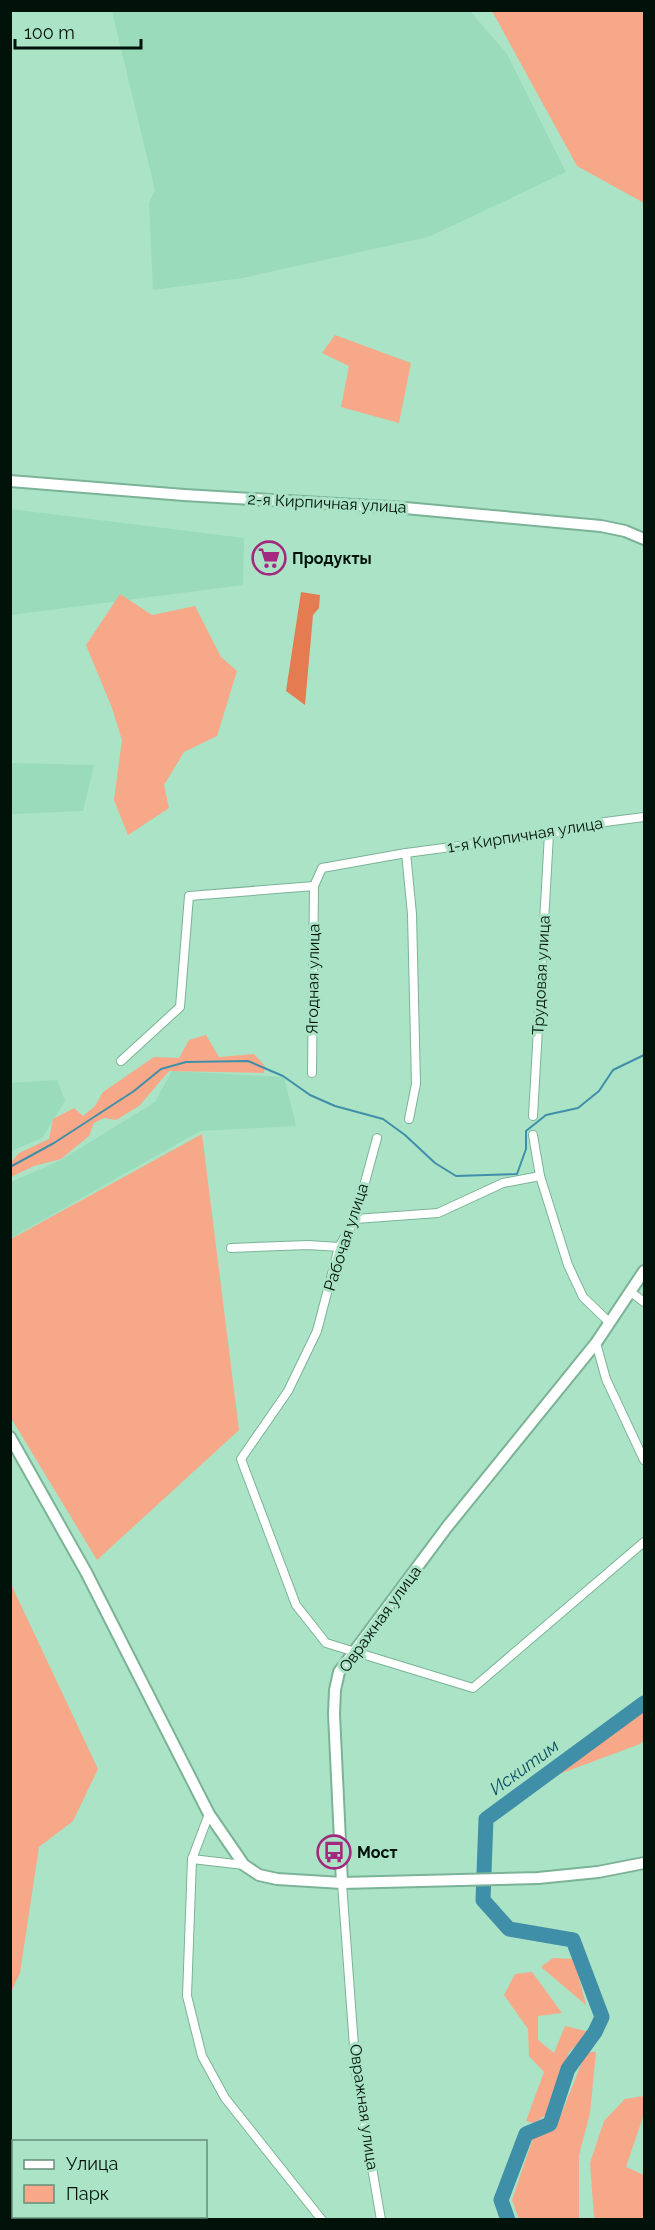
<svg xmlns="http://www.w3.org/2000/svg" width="655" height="2230" font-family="Raleway,sans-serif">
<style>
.built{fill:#99dbba}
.green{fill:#f7a888}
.forest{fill:#e57c51}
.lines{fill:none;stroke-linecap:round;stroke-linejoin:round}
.stream{stroke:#408fa9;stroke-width:2}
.river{stroke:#408fa9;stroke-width:15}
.street-casing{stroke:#7bb397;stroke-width:10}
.secondary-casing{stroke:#7bb397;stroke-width:14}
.street{stroke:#fff;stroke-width:8}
.secondary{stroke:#fff;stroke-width:10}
.labels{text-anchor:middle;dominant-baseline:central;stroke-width:6;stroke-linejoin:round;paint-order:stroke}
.street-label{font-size:16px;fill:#001209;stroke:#aae3c6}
.poi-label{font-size:16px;font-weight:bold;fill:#001209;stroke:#aae3c6;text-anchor:start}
.water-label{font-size:18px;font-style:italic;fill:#0e5063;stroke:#aae3c6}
</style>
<rect width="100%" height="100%" fill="#aae3c6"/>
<g class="built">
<polygon points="112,11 470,11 507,54 566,172 428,237 242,278 153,290 149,203 155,190"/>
<polygon points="10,509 244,538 243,585 11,615"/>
<polygon points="10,763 94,765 83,811 11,814"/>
<polygon points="172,1071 284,1077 296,1126 200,1131 11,1238 11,1182 61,1160 155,1102"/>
<polygon points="57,1080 65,1101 42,1138 11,1151 11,1083"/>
</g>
<g class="green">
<polygon points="492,11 644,11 644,203 577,166"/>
<polygon points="335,335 411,363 399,423 341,407 349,366 322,353"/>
<polygon points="120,594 152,615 195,606 221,657 237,671 217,736 184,752 164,785 169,808 128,835 114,800 122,740 112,708 86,645"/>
<polygon points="206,1035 219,1057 254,1054 265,1066 264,1073 169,1071 139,1106 116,1120 104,1118 94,1123 89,1136 61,1159 34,1166 11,1177 11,1162 19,1153 49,1139 53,1119 74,1108 83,1116 95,1106 103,1092 154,1057 179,1058 189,1040"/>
<polygon points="202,1134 239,1430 97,1560 11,1418 11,1239"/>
<polygon points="10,1582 98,1769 73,1821 39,1847 20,1973 11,1992"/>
<polygon points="644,1712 644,1740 640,1744 554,1776"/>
<polygon points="553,1958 574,1959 586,2005 541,1967"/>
<polygon points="532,1972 562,2013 538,2016 538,2040 554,2053 565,2026 590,2032 569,2052 549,2113 534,2123 526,2121 544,2072 529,2056 528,2029 504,1995 515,1974"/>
<polygon points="586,2052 596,2052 590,2113 579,2155 579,2219 519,2219 512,2200 533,2138 555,2130"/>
<polygon points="644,2096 644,2114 626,2167 644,2175 644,2219 599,2219 594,2217 590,2163 604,2121 625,2099"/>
</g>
<polygon class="forest" points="301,592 320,595 319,608 313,615 305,705 286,691"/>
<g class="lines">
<polyline class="stream" points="10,1167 54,1143 134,1091 161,1069 186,1062 248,1061 283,1076 310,1095 335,1106 383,1119 405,1135 435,1163 456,1176 517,1174 526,1149 526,1131 546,1115 578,1108 599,1091 613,1070 644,1055"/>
<polyline class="river" points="508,2220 501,2200 526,2134 550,2124 568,2069 595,2032 602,2017 573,1940 509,1929 483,1900 486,1819 644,1703"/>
<defs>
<g id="street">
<polyline points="406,853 412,914 416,1084 409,1119"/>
<polyline points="121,1061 180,1007 189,896 314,886"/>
<polyline points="312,1073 314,886 322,868 406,853 549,834 605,822 644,817"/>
<polyline points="533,1116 549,834"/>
<polyline points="533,1135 540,1176 568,1265 583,1297 610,1323"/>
<polyline points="377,1138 355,1219 339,1247 317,1331 288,1391 241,1459 296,1605 326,1643 473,1688 644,1542"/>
<polyline points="355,1219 438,1213 503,1183 540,1176"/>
<polyline points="231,1248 308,1245 339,1247"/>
<polyline points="632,1293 644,1302"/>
<polyline points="596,1343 606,1379 644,1460"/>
<polyline points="209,1814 192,1859 187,1996 202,2056 225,2098 322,2220"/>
<polyline points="192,1859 244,1865"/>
<polyline points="342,1883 356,2074 381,2220"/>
</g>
<g id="secondary">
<polyline points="10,481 184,495 405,508 601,526 625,531 644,539"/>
<polyline points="10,1437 86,1572 209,1814 244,1865 259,1875 277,1879 342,1883 538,1878 598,1872 644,1863"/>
<polyline points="342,1883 334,1714 335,1690 339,1672 447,1527 596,1343 644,1271"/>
</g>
</defs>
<use href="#street" class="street-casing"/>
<use href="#secondary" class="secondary-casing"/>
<use href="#street" class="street"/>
<use href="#secondary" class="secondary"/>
</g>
<defs>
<symbol id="supermarket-ring" viewBox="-11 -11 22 22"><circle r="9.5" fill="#aae3c6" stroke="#a3297f" stroke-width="1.5"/><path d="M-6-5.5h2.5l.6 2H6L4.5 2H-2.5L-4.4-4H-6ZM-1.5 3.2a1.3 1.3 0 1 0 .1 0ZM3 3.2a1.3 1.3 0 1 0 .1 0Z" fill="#a3297f"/></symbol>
<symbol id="bus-ring" viewBox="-11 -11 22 22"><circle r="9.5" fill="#aae3c6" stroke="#a3297f" stroke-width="1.5"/><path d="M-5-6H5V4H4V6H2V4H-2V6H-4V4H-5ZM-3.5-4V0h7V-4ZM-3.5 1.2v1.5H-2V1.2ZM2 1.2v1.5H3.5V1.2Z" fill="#a3297f"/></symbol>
</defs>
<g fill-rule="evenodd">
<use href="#supermarket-ring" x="250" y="539" width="38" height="38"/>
<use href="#bus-ring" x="315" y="1833" width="38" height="38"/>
</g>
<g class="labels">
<g class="street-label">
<text transform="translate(327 503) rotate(3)">2-я Кирпичная улица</text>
<text transform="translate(525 835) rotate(-9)">1-я Кирпичная улица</text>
<text transform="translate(541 975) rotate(-87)">Трудовая улица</text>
<text transform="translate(313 979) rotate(-89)">Ягодная улица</text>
<text transform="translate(346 1237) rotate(-72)">Рабочая улица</text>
<text transform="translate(380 1619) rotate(-54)">Овражная улица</text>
<text transform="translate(364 2107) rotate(82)">Овражная улица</text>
</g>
<g class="poi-label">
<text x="292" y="558">Продукты</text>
<text x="357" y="1852">Мост</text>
</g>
<g class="water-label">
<text transform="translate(524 1767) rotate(-36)">Искитим</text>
</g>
</g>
<rect width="655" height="2230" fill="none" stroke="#001209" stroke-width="24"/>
<rect x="12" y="2140" width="195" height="78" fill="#aae3c6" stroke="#668f7a" stroke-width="1.5"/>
<rect x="24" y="2160" width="30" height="9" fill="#ffffff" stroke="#668f7a" stroke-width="1.5"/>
<text x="66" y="2170" font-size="18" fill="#001209">Улица</text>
<rect x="24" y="2185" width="30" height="18" fill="#f7a888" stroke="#668f7a" stroke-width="1.5"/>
<text x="66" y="2200" font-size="18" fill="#001209">Парк</text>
<path d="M15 39v9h126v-9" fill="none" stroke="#001209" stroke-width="3"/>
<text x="24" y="39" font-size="18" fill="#001209" stroke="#aae3c6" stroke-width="4.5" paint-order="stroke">100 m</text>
</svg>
